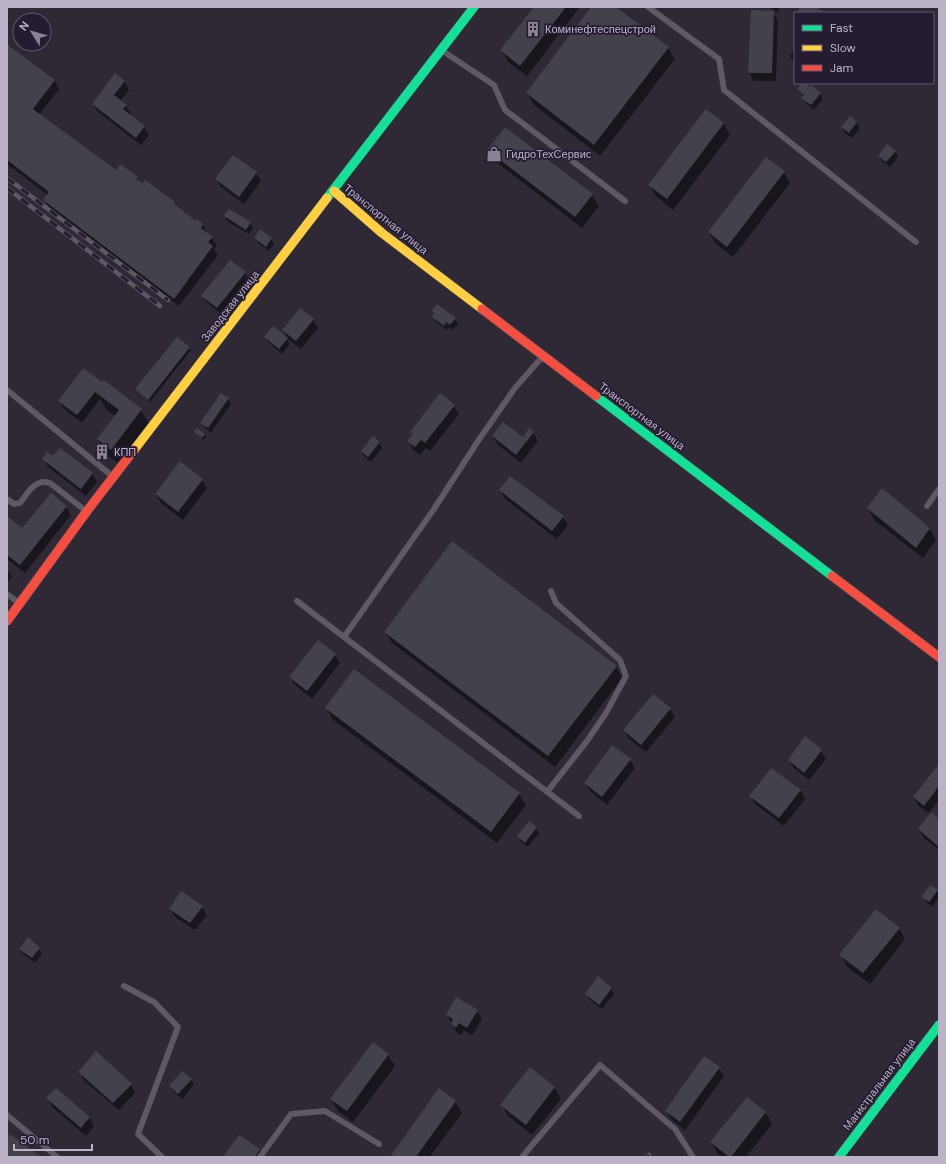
<svg xmlns="http://www.w3.org/2000/svg" width="946" height="1164" font-family="'DM Sans',sans-serif">
<style>
.shadow{fill:#0007}
.building{fill:#44404c}
.lines{fill:none;stroke-linecap:round;stroke-linejoin:round}
.lane-casing{stroke:#4a454f;stroke-width:6}
.fast-casing{stroke:#494450;stroke-width:10}
.slow-casing{stroke:#494450;stroke-width:10}
.jam-casing{stroke:#494450;stroke-width:10}
.lane{stroke:#5e5964;stroke-width:5.5}
.fast{stroke:#16e098;stroke-width:9}
.slow{stroke:#ffcf43;stroke-width:9}
.jam{stroke:#f24e42;stroke-width:9}
.rail-casing{stroke:#5e5864;stroke-width:4.5}
.rail{stroke:#251c31;stroke-width:3;stroke-dasharray:9;stroke-linecap:butt}
.labels{text-anchor:middle;dominant-baseline:central;stroke-width:3.5;stroke-linejoin:round;paint-order:stroke}
.poi-label{font-size:11px;fill:#bcb3c7;stroke:#251c31;text-anchor:start}
.street-label{font-size:11px;fill:#bcb3c7;stroke:#251c31}
</style>
<rect width="100%" height="100%" fill="#2f2936"/>
<g class="shadow">
<polygon points="535,7 580,7 527,76 508,62 502,50"/>
<polygon points="593,7 615,7 668,48 675,59 600,156 533,104 527,93"/>
<polygon points="770,7 781,7 777,13"/>
<polygon points="773,12 778,21 776,81 754,81 749,72"/>
<polygon points="8,46 54,80 59,89 39,115 116,172 137,178 140,183 174,203 177,209 196,222 197,221 203,225 207,233 212,238 217,246 214,249 218,255 179,306 49,208 45,200 48,195 7,164"/>
<polygon points="795,49 795,64 790,56"/>
<polygon points="124,81 129,90 120,101 126,106 131,114 130,116 144,127 149,135 141,145 98,112 93,104"/>
<polygon points="810,88 820,93 823,99 814,110 806,103 803,98 804,96 799,89"/>
<polygon points="706,111 724,124 730,135 673,210 656,196 649,185"/>
<polygon points="850,117 857,123 860,128 852,138 845,133 842,127"/>
<polygon points="489,150 592,195 599,206 582,228 495,161"/>
<polygon points="895,151 898,157 890,167 882,161 879,156"/>
<polygon points="784,172 790,183 733,257 716,244 709,233"/>
<polygon points="256,173 261,181 244,204 221,187 216,179"/>
<polygon points="225,216 250,223 253,228 249,234 228,222"/>
<polygon points="260,231 271,239 274,244 269,251 258,243 255,238"/>
<polygon points="245,273 248,278 220,313 205,301 202,296"/>
<polygon points="433,311 455,319 458,324 453,330 449,327 447,330 436,322 433,317 435,315"/>
<polygon points="313,320 318,328 301,349 288,339 283,330"/>
<polygon points="265,337 287,339 290,344 282,354 268,342"/>
<polygon points="177,338 191,350 150,402 136,389"/>
<polygon points="104,381 141,410 151,427 121,466 107,455 104,460 97,453 102,447 98,439 115,416 106,409 100,399 82,423 64,409 59,401 102,383"/>
<polygon points="228,399 231,404 211,433 205,428 202,423"/>
<polygon points="454,406 459,414 430,451 426,448 420,455 413,450 408,441 413,435 411,432"/>
<polygon points="195,432 204,434 206,437 203,440"/>
<polygon points="533,432 538,441 521,463 498,445 493,437 523,438"/>
<polygon points="379,442 382,448 371,462 365,457 362,452"/>
<polygon points="53,458 92,474 97,482 86,496 48,467 44,459"/>
<polygon points="202,480 207,488 183,520 161,503 156,495"/>
<polygon points="500,490 563,517 568,525 557,539 505,499"/>
<polygon points="66,507 71,515 25,573 7,559 7,518 23,530"/>
<polygon points="868,508 929,528 936,540 923,558 874,520"/>
<polygon points="7,570 12,577 7,583"/>
<polygon points="385,632 616,666 622,678 555,767 392,643"/>
<polygon points="318,641 335,655 340,663 312,699 295,685 290,677"/>
<polygon points="326,708 519,794 526,805 497,843 332,719"/>
<polygon points="670,709 675,717 646,752 629,739 624,730"/>
<polygon points="821,751 826,759 809,780 794,768 789,760"/>
<polygon points="630,760 635,768 607,805 590,791 585,783"/>
<polygon points="939,767 939,800 929,813 919,806 914,798"/>
<polygon points="771,770 801,791 805,799 784,826 755,804 750,796"/>
<polygon points="939,820 939,850 924,838 919,829"/>
<polygon points="536,828 539,833 528,847 521,842 518,836"/>
<polygon points="937,891 939,897 932,907 926,902 923,897"/>
<polygon points="202,907 207,915 195,930 175,917 170,909"/>
<polygon points="899,928 905,939 870,984 847,967 841,955"/>
<polygon points="20,949 39,949 42,954 35,963 23,954"/>
<polygon points="611,988 614,994 602,1009 589,999 586,994"/>
<polygon points="477,1011 482,1019 472,1036 464,1030 461,1035 457,1033 447,1015"/>
<polygon points="388,1055 395,1066 353,1122 338,1111 332,1100"/>
<polygon points="719,1068 724,1076 685,1130 671,1119 666,1111"/>
<polygon points="80,1072 131,1084 135,1093 119,1110 84,1081"/>
<polygon points="191,1080 194,1085 182,1099 173,1091 170,1086"/>
<polygon points="554,1087 561,1099 532,1135 508,1116 502,1105"/>
<polygon points="56,1089 90,1118 94,1126 86,1136 52,1107 48,1098"/>
<polygon points="747,1098 766,1113 772,1124 746,1157 722,1157 718,1154 711,1142"/>
<polygon points="455,1102 462,1113 430,1157 391,1157"/>
<polygon points="259,1150 263,1157 225,1157"/>
</g>
<g class="building">
<polygon points="534,7 566,7 520,66 500,50"/>
<polygon points="591,7 616,7 669,47 594,145 526,93"/>
<polygon points="800,7 817,7 824,13 797,13"/>
<polygon points="751,10 774,11 772,73 748,73"/>
<polygon points="8,45 55,80 33,109 116,170 120,164 138,177 136,179 142,183 145,180 175,202 174,204 196,221 197,219 203,224 201,228 213,237 208,242 213,246 174,299 43,200 49,192 7,160"/>
<polygon points="115,73 125,81 114,95 127,105 123,109 145,126 136,138 92,104"/>
<polygon points="802,83 805,83 810,87 811,85 821,93 811,105 801,98 804,95 797,89"/>
<polygon points="706,109 724,123 667,199 648,185"/>
<polygon points="850,116 857,122 849,133 841,127"/>
<polygon points="505,127 593,194 575,217 487,150"/>
<polygon points="887,144 896,151 886,162 878,156"/>
<polygon points="233,155 257,172 239,197 215,179"/>
<polygon points="766,157 785,171 727,247 708,232"/>
<polygon points="229,209 251,222 246,230 224,216"/>
<polygon points="260,229 272,238 266,247 254,238"/>
<polygon points="230,260 246,272 217,308 201,296"/>
<polygon points="437,304 456,318 450,325 446,322 444,326 432,317 434,313 431,311"/>
<polygon points="300,308 314,319 296,341 282,330"/>
<polygon points="273,326 288,338 279,349 264,337"/>
<polygon points="177,337 190,347 148,400 135,389"/>
<polygon points="83,368 102,382 104,380 142,409 111,450 97,439 119,410 95,392 77,415 58,401"/>
<polygon points="221,393 229,398 208,428 200,423"/>
<polygon points="440,393 455,405 425,443 421,440 415,447 407,441 413,434 410,432"/>
<polygon points="503,422 523,437 529,428 534,432 516,455 492,436"/>
<polygon points="197,428 205,434 202,438 194,432"/>
<polygon points="373,436 380,442 368,457 361,451"/>
<polygon points="101,446 108,451 102,458 96,453"/>
<polygon points="60,448 93,473 81,489 42,459 47,452 53,456"/>
<polygon points="180,461 203,479 178,512 155,494"/>
<polygon points="510,476 564,516 552,531 499,490"/>
<polygon points="882,488 930,528 916,548 867,508"/>
<polygon points="51,493 67,506 20,565 7,555 7,516 22,528"/>
<polygon points="452,541 617,666 548,756 384,632"/>
<polygon points="318,640 336,654 307,691 289,677"/>
<polygon points="354,669 520,793 491,832 325,708"/>
<polygon points="653,694 671,708 641,745 623,730"/>
<polygon points="805,736 822,750 804,773 788,760"/>
<polygon points="612,745 631,759 602,797 584,783"/>
<polygon points="939,764 939,786 924,806 913,797"/>
<polygon points="771,768 801,790 779,818 749,796"/>
<polygon points="931,812 939,819 939,847 918,829"/>
<polygon points="529,821 537,827 525,843 517,836"/>
<polygon points="930,885 938,890 929,902 921,897"/>
<polygon points="181,891 203,906 190,923 169,909"/>
<polygon points="876,909 900,928 863,973 839,955"/>
<polygon points="28,937 40,948 32,958 19,949"/>
<polygon points="598,976 612,988 599,1005 585,994"/>
<polygon points="456,997 478,1010 467,1028 459,1023 456,1028 451,1024 453,1019 446,1015"/>
<polygon points="373,1042 389,1054 347,1111 330,1099"/>
<polygon points="96,1051 132,1084 113,1103 78,1072"/>
<polygon points="704,1056 720,1067 680,1122 665,1111"/>
<polygon points="530,1067 555,1087 526,1125 500,1105"/>
<polygon points="182,1071 192,1079 178,1094 169,1086"/>
<polygon points="56,1088 90,1117 81,1128 46,1098"/>
<polygon points="439,1088 456,1101 416,1157 390,1157"/>
<polygon points="747,1097 766,1112 731,1157 729,1157 710,1142"/>
<polygon points="10,1134 41,1157 7,1157 7,1138"/>
<polygon points="239,1135 260,1149 255,1157 223,1157"/>
</g>
<g class="lines">
<defs>
<g id="lane">
<polyline points="648,7 719,59 724,90 916,242"/>
<polyline points="441,50 494,85 505,110 625,201"/>
<polyline points="7,390 112,476"/>
<path d="M 7,499 L 14,504 L 20,503 C 28,493 35,478 50,483 L 86,511"/>
<polyline points="927,506 939,489"/>
<polyline points="7,594 19,603"/>
<polyline points="297,601 344,637 434,509 480,438 515,388 543,356"/>
<polyline points="344,637 579,816"/>
<polyline points="547,792 587,741 606,713 626,676 620,660 556,603 551,591"/>
<polyline points="124,986 154,1002 178,1027 138,1134 162,1157"/>
<polyline points="7,1115 57,1157"/>
<polyline points="260,1157 291,1114 325,1111 379,1144"/>
<polyline points="522,1157 600,1065 675,1129 693,1157"/>
</g>
<g id="fast">
<polyline points="327,198 474,7"/>
<polyline points="596,396 832,576"/>
<polyline points="839,1157 939,1025"/>
</g>
<g id="slow">
<polyline points="334,191 382,233 482,309"/>
<polyline points="134,450 327,198"/>
</g>
<g id="jam">
<polyline points="482,309 596,396"/>
<polyline points="832,576 939,657"/>
<polyline points="7,621 87,511 134,450"/>
</g>
</defs>
<use href="#lane" class="lane-casing"/>
<use href="#fast" class="fast-casing"/>
<use href="#slow" class="slow-casing"/>
<use href="#jam" class="jam-casing"/>
<use href="#lane" class="lane"/>
<use href="#fast" class="fast"/>
<use href="#slow" class="slow"/>
<use href="#jam" class="jam"/>
<defs>
<g id="rail">
<polyline points="7,178 168,300"/>
<polyline points="7,188 160,306"/>
<polyline points="647,1157 649,1155"/>
</g>
</defs>
<use href="#rail" class="rail-casing"/>
<use href="#rail" class="rail"/>
</g>
<defs>
<symbol id="building-bare" viewBox="-9 -9 18 18"><path d="M-4-6H4V6H1V3H-1V6H-4ZM-2.5-4.3h1.7v1.8h-1.7ZM.8-4.3h1.7v1.8H.8ZM-2.5-1h1.7V.8h-1.7ZM.8-1h1.7V.8H.8Z" fill="#8b8394" stroke="#251c31" stroke-width="2.5" paint-order="stroke"/></symbol>
<symbol id="shop-bare" viewBox="-9 -9 18 18"><path d="M-5-2.5h2.3a2.7 3.5 0 0 1 5.4 0H5L5.5 6h-11ZM-1.5-2.5h3a1.5 2.3 0 0 0-3 0Z" fill="#8b8394" stroke="#251c31" stroke-width="2.5" paint-order="stroke"/></symbol>
</defs>
<g fill-rule="evenodd">
<use href="#building-bare" x="522" y="18" width="22" height="22"/>
<use href="#shop-bare" x="483" y="143" width="22" height="22"/>
<use href="#building-bare" x="91" y="441" width="22" height="22"/>
</g>
<g class="labels">
<g class="poi-label">
<text x="545" y="29">Коминефтеспецстрой</text>
<text x="506" y="154">ГидроТехСервис</text>
<text x="114" y="452">КПП</text>
</g>
<g class="street-label">
<text transform="translate(386 219) rotate(39)">Транспортная улица</text>
<text transform="translate(230 306) rotate(-52)">Заводская улица</text>
<text transform="translate(642 416) rotate(37)">Транспортная улица</text>
<text transform="translate(879 1084) rotate(-53)">Магистральная улица</text>
</g>
</g>
<rect width="946" height="1164" fill="none" stroke="#bcb3c7" stroke-width="16"/>
<rect x="794" y="12" width="140" height="72" fill="#251c31" stroke="#61586d"/>
<rect x="802" y="25" width="20" height="6" fill="#16e098" stroke="#61586d"/>
<text x="830" y="32" font-size="12" fill="#bcb3c7">Fast</text>
<rect x="802" y="45" width="20" height="6" fill="#ffcf43" stroke="#61586d"/>
<text x="830" y="52" font-size="12" fill="#bcb3c7">Slow</text>
<rect x="802" y="65" width="20" height="6" fill="#f24e42" stroke="#61586d"/>
<text x="830" y="72" font-size="12" fill="#bcb3c7">Jam</text>
<g transform="translate(32 32) rotate(307)"><circle r="19" fill="#251c31" stroke="#61586d"/>
<path d="M0-3L7 15L0 10L-7 15Z" fill="#8b8394"/>
<text y="-6" font-size="11" font-weight="bold" text-anchor="middle" fill="#bcb3c7">N</text>
</g>
<path d="M14 1144v6h78v-6" fill="none" stroke="#bcb3c7" stroke-width="2"/>
<text x="20" y="1144" font-size="12" fill="#bcb3c7" stroke="#251c31" stroke-width="3" paint-order="stroke">50 m</text>
</svg>
